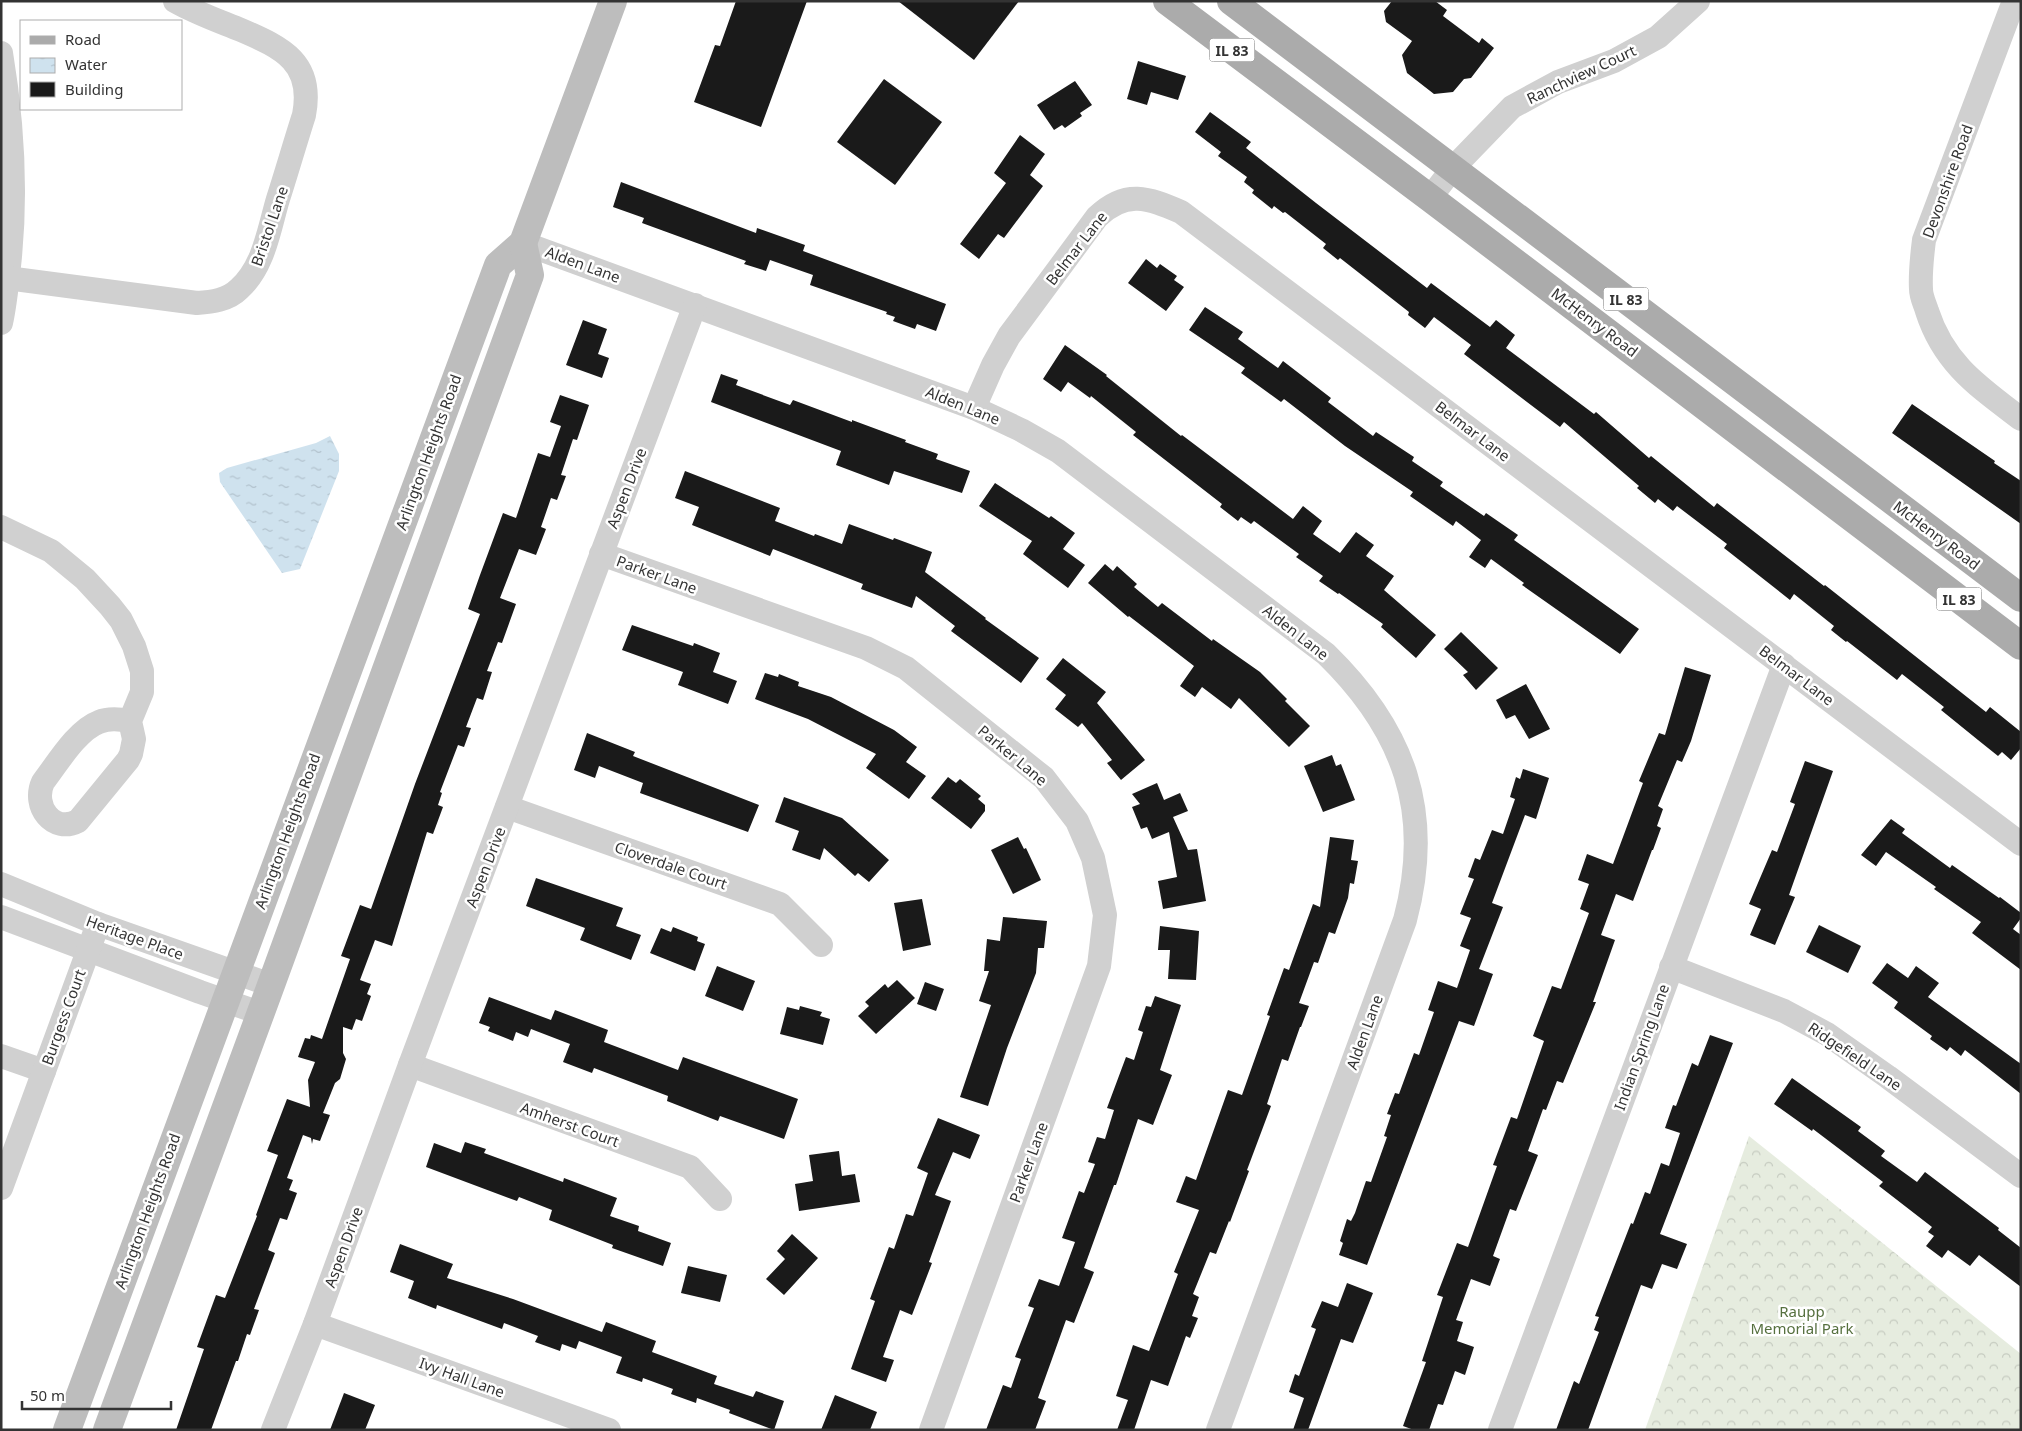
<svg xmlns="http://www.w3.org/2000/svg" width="2022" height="1431" font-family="'Noto Sans',sans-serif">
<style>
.forest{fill:url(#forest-crowns)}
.water{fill:url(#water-ripples)}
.building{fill:#1a1a1a}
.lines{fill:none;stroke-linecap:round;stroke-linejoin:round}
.minor{stroke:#d0d0d0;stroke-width:24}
.secondary{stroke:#bdbdbd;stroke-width:28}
.primary{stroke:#ababab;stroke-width:28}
.labels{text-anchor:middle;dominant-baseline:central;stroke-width:5;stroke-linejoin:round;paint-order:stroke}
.shield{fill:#fff;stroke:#707070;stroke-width:1}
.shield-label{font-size:14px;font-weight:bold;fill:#333}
.street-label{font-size:15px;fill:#333;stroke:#fff}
.park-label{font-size:15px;fill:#56703f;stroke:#fff}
</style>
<defs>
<pattern id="forest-crowns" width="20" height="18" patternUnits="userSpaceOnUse" patternTransform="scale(1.25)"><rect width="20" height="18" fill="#e6ecdf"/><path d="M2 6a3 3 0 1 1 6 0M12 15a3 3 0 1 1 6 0" fill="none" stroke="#c6cbc0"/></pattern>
<pattern id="water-ripples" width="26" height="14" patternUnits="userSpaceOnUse" patternTransform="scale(1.25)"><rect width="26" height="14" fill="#cfe2ee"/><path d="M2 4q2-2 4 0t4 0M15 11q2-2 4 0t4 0" fill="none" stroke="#b2c2cd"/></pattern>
</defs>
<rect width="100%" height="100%" fill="#fff"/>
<polygon class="forest" points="1749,1136 2021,1354 2021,1430 1645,1430"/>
<polygon class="water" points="330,436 339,454 339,471 300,569 282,573 220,482 219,473 227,468 316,443"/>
<g class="building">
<polygon points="736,1 807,1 761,127 694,102 715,45 720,46"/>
<polygon points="898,1 1019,1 974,60"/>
<polygon points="1392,1 1435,1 1447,10 1443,16 1479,43 1482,38 1494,48 1471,78 1464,79 1453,92 1434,94 1407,73 1402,55 1412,41 1386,22 1384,11"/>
<polygon points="1138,61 1186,76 1178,100 1151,92 1147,105 1127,99"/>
<polygon points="884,79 942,122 895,185 837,142"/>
<polygon points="1075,81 1092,105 1080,113 1082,116 1065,128 1062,125 1054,130 1037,105"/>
<polygon points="1210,112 1251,142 1246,148 1316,203 1427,288 1431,283 1490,327 1496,320 1515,335 1506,348 1594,414 1596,412 1649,458 1651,456 1714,507 1717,503 1824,586 1825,585 1986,712 1990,707 2021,732 2021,748 2011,760 2002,752 1998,756 1978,740 1941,710 1944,707 1902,674 1897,680 1847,641 1846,642 1831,630 1834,626 1794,594 1790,600 1724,548 1727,544 1677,506 1673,511 1658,499 1655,503 1637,488 1639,486 1564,422 1560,427 1464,354 1471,345 1434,317 1425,328 1408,315 1409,312 1340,258 1338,260 1323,248 1326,244 1285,212 1283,213 1274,206 1272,209 1252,193 1254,190 1244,182 1247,177 1218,156 1221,152 1195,132"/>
<polygon points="1020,135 1045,154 1030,175 1043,186 1004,238 998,234 979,259 960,244 1006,183 994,173"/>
<polygon points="621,182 756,233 757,228 805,245 803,251 946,304 936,331 917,324 915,329 893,321 895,317 886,314 887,312 810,285 813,275 770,260 766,271 744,264 746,261 642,223 644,218 613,207"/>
<polygon points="1146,259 1157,268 1160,264 1177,276 1174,280 1184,287 1166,311 1128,283"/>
<polygon points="1205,307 1243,332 1238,339 1278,368 1283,361 1331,398 1328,402 1373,436 1376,432 1414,457 1412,461 1443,482 1440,486 1484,516 1486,513 1518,535 1514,540 1639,629 1620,654 1522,585 1524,583 1491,559 1485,568 1469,557 1481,540 1456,521 1453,526 1410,496 1413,492 1345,446 1284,399 1281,402 1241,373 1245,368 1189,330"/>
<polygon points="583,320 607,329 598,354 609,358 602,378 566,365"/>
<polygon points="1065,345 1107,375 1106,376 1181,436 1182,435 1293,519 1303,506 1322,521 1313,534 1340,553 1356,532 1374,545 1366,556 1394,576 1384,590 1436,635 1416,658 1381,627 1383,624 1339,593 1338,594 1319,581 1323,576 1296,557 1299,554 1254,521 1251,524 1241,517 1238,521 1220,507 1222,504 1133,435 1136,432 1091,396 1090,398 1068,382 1061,392 1043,379"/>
<polygon points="721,374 738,380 736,385 790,405 793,400 852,422 852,420 906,440 905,442 938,454 936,459 970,471 962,493 894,471 889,485 836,465 841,451 711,402"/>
<polygon points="560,395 589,405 577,440 573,439 561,475 566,476 557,500 551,498 541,527 546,529 536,555 519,549 500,598 516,604 502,643 498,642 487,671 492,672 483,700 477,698 466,727 471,728 464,747 458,745 440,792 442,793 438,805 443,807 433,834 427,832 392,946 375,940 360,980 371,984 367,994 371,996 362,1021 356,1019 352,1030 343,1027 343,1053 346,1059 340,1079 335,1083 323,1113 330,1115 320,1141 313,1139 312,1144 311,1138 303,1135 287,1178 293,1180 289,1190 297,1193 287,1220 280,1218 268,1250 275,1253 254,1309 259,1310 250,1335 247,1334 238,1361 236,1361 211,1430 176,1430 204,1349 197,1347 216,1295 225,1298 257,1216 256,1215 278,1155 267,1151 287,1099 310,1107 308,1080 315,1062 298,1057 305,1038 310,1039 311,1035 322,1039 350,959 341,956 360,905 371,909 415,784 480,614 468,609 480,575 503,513 516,518 538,453 550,457 561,426 550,422"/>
<polygon points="1912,404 1995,461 1994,463 2021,481 2021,524 1892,433"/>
<polygon points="685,471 780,508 775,521 814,536 815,534 842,544 849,524 893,540 894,538 932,552 925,572 986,618 985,619 1039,658 1021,683 951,631 955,626 916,596 912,608 861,589 863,584 773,549 770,556 692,525 699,507 675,498"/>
<polygon points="995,483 1049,518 1051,516 1075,533 1063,549 1085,565 1068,588 1023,554 1032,541 979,506"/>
<polygon points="1105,564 1113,571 1117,566 1137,584 1134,587 1158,607 1162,603 1212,641 1213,639 1260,672 1287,699 1285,701 1310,726 1289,747 1239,698 1231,709 1202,687 1195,697 1180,686 1194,666 1129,616 1128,617 1088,583"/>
<polygon points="632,625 693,646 694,643 720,653 713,672 737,681 728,704 678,685 683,672 622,650"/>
<polygon points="1461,632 1498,668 1476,690 1463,675 1468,672 1444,649"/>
<polygon points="1063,658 1106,692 1097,703 1145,760 1121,780 1107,763 1112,760 1082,723 1078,727 1055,709 1066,695 1046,679"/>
<polygon points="1685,667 1711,675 1691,741 1682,762 1677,760 1658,806 1663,809 1657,826 1661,828 1653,850 1652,850 1633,901 1616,894 1601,935 1615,940 1593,1002 1596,1002 1563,1083 1557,1081 1546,1110 1543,1109 1528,1151 1538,1155 1516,1211 1510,1209 1493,1256 1500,1259 1490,1286 1471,1279 1456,1320 1463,1322 1457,1341 1474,1347 1465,1375 1455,1371 1443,1405 1438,1404 1429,1430 1414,1430 1403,1426 1426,1362 1422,1361 1443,1297 1437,1295 1457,1243 1468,1247 1497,1166 1493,1165 1511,1117 1517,1119 1544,1041 1533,1036 1552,986 1561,989 1589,913 1580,909 1589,884 1578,880 1587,854 1613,864 1643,783 1639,781 1659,733 1665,735"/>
<polygon points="765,673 778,677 779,674 799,682 798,686 831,697 894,730 917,747 906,762 926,776 909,799 866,768 876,754 808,719 755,699"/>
<polygon points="1526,684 1550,729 1529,739 1515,715 1506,719 1496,700"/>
<polygon points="587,733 635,752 633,756 759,805 748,832 640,793 643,783 599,766 595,778 574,770"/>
<polygon points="1332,755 1336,766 1341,764 1355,800 1323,812 1304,766"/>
<polygon points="1805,761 1833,771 1789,895 1795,897 1775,945 1750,935 1761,909 1749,904 1772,850 1777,852 1795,804 1790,802"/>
<polygon points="1523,769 1549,778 1536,819 1525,815 1492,903 1503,907 1479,969 1493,974 1474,1026 1459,1021 1367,1265 1339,1255 1343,1243 1340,1241 1347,1219 1351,1221 1355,1213 1366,1181 1371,1182 1387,1137 1384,1136 1391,1115 1387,1114 1395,1093 1399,1094 1414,1053 1419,1055 1434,1012 1428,1010 1438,981 1457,988 1470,950 1460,946 1471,918 1460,914 1474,879 1468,877 1475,858 1480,860 1492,830 1503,834 1515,799 1510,797 1516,777 1520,779"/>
<polygon points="948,777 956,783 960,779 981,796 978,799 985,805 985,811 971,829 931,798"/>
<polygon points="1157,783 1164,800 1180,793 1188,811 1173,817 1188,850 1197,849 1206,901 1163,909 1158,881 1177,877 1169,832 1152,839 1147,827 1141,829 1132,807 1140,804 1132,794"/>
<polygon points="784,797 842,818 889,860 869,882 858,873 855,876 824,848 820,860 792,850 799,831 775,822"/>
<polygon points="1891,819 1905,829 1902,833 1950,868 1952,865 1999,898 2000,897 2021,913 2021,918 2013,929 2021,935 2021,970 1972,933 1981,922 1934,889 1936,887 1886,852 1876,866 1861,855"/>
<polygon points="1018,837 1024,849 1026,848 1041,880 1013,894 991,850"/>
<polygon points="1330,837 1354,840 1351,860 1358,861 1354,884 1350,883 1348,898 1335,934 1329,932 1318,963 1314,962 1299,1003 1309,1006 1301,1027 1300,1027 1288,1061 1282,1059 1267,1104 1271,1106 1247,1170 1249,1171 1230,1222 1229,1221 1216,1254 1210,1252 1193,1294 1199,1297 1192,1316 1198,1318 1190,1338 1186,1336 1168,1386 1151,1380 1134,1430 1117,1430 1128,1400 1116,1396 1133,1345 1149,1351 1178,1274 1174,1272 1199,1210 1176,1202 1186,1176 1196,1180 1228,1090 1242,1095 1270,1016 1267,1015 1284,968 1289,970 1313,904 1320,907"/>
<polygon points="536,878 623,908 616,926 641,935 631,960 580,940 585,928 526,906"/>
<polygon points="922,899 931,945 903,951 894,903"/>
<polygon points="1003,917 1047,921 1044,948 1038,948 1036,973 1007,1048 988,1106 960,1097 991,1005 979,1001 989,971 984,971 987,939 1000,941"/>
<polygon points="1819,925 1861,946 1848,973 1806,952"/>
<polygon points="1160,926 1199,931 1196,980 1168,979 1170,950 1158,950"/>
<polygon points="673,927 698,937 697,941 705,944 695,971 650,953 661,928 671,932"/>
<polygon points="1887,963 1908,978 1916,966 1939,983 1928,997 2021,1064 2021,1094 1965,1050 1961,1056 1950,1047 1947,1051 1930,1039 1932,1036 1894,1008 1898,1002 1872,983"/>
<polygon points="717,966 755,981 743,1011 705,996"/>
<polygon points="897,980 915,998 876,1034 858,1016 869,1006 865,1002 885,984 888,988"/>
<polygon points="925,982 944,989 936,1011 917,1004"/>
<polygon points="1155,996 1181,1005 1160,1070 1172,1075 1153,1125 1138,1119 1116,1185 1114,1185 1084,1268 1094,1272 1074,1323 1066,1320 1038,1398 1046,1401 1035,1430 986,1430 1003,1385 1011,1388 1021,1359 1015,1357 1034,1308 1028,1306 1039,1279 1059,1286 1075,1242 1062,1238 1079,1191 1084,1193 1095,1164 1088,1162 1097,1137 1105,1139 1114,1110 1107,1108 1126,1057 1134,1060 1143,1032 1138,1030 1146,1006 1151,1007"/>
<polygon points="489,997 551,1020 555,1010 608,1030 604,1042 678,1070 683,1057 798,1099 784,1139 720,1116 718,1121 667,1101 668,1096 594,1068 592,1073 563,1062 570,1044 531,1029 528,1037 516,1032 513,1041 488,1031 490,1027 479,1023"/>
<polygon points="800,1006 822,1012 820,1016 830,1019 823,1045 780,1034 787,1007 799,1010"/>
<polygon points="1710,1035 1733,1043 1660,1234 1687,1244 1677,1269 1662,1264 1652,1289 1641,1285 1588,1430 1556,1430 1574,1381 1579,1384 1599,1332 1594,1330 1599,1317 1595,1316 1631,1223 1633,1224 1645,1192 1650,1194 1661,1163 1669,1166 1680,1133 1665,1128 1673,1105 1676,1106 1692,1063 1698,1066"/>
<polygon points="1792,1078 1861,1127 1858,1131 1885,1151 1881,1156 1917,1182 1925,1172 1999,1228 1998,1230 2021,1248 2021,1287 1979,1255 1970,1266 1948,1250 1942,1258 1926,1246 1934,1236 1928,1232 1932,1227 1879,1186 1883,1182 1813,1129 1812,1131 1774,1104"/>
<polygon points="938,1118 980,1135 970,1159 953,1152 935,1195 951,1201 929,1262 932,1263 912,1315 900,1310 883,1357 894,1360 886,1382 851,1369 875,1301 870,1299 889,1247 894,1249 906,1214 913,1216 928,1173 917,1168"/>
<polygon points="465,1142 486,1149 484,1153 563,1182 564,1178 617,1198 610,1216 639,1226 638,1231 671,1243 663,1266 612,1248 613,1245 549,1220 552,1210 519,1197 517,1201 426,1167 434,1143 461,1153"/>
<polygon points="839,1151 842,1176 855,1174 860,1202 799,1211 795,1184 813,1181 809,1155"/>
<polygon points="792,1234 818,1258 784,1295 766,1279 785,1259 777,1251"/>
<polygon points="400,1244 453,1264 447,1278 513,1299 602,1332 606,1322 656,1341 652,1352 717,1376 714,1384 753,1397 756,1391 784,1401 774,1430 729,1413 730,1410 697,1398 696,1403 671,1394 673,1389 643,1378 642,1382 616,1373 622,1357 579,1341 576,1349 562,1344 560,1351 535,1342 538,1336 504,1323 502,1329 437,1305 436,1309 408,1298 414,1281 390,1272"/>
<polygon points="688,1266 727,1275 720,1302 681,1293"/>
<polygon points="1347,1283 1373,1293 1353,1343 1341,1339 1308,1430 1293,1430 1304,1398 1289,1392 1295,1374 1299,1376 1316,1329 1311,1327 1322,1301 1338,1307"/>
<polygon points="344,1393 375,1405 365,1430 330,1430"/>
<polygon points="835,1395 877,1412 870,1430 821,1430"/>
</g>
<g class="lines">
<g class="minor">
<path d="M 2014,1 L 1924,240 C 1922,256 1920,272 1921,289 C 1921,297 1925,304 1927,311 C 1944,364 1979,387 2021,419"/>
<path d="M 1,53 C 13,125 17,194 9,266 C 7,285 5,305 1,323"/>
<polyline points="1430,198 1453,168 1512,107 1558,82 1614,61 1658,37 1698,1"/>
<path d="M 523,243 L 974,408 L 1021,430 L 1058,451 L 1326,654 C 1404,730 1434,812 1405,920 L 1218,1430"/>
<path d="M 7,278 L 197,303 C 212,302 228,300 239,289 C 264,267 269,229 278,199 C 287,171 295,143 304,115 C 314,63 283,48 241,30 C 219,21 196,13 175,1"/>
<path d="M 974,408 L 993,365 L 1009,336 L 1097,217 C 1126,189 1148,198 1181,212 L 2021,844"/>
<path d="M 1,527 L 51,551 L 85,579 L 110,606 L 121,620 L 134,646 L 142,671 L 142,692 L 130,721 L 134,739 L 131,754 L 128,760 L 78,821 C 53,834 32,806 43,782 C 57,764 77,730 99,722 C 108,718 120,719 130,721"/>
<polyline points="601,554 866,648 906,668 1044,778 1077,821 1093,858 1105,915 1099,966 931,1430"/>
<polyline points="507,807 780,904 821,945"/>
<polyline points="1,884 98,924 271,985"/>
<polyline points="1,917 200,992 260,1013"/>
<polyline points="1671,967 1784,1011 1827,1034 1888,1077 2021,1176"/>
<polyline points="1,1056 44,1071"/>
<polyline points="410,1065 690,1167 720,1199"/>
<polyline points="1,1188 98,924"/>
<polyline points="315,1324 609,1430"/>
<polyline points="273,1430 315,1324 410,1065 695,305"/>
<polyline points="1500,1430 1784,665"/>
</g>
<g class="secondary">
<polyline points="67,1430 498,265 523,243 613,1"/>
<polyline points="107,1430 271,985 530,275 523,243"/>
</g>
<g class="primary">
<polyline points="1167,1 1430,198 2021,646"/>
<polyline points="1231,1 2021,598"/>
</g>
</g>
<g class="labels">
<g class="shield">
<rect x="1209.5" y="38.5" width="45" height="23" rx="4"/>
<rect x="1603.5" y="287.5" width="45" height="23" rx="4"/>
<rect x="1936.5" y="587.5" width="45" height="23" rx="4"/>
</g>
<g class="shield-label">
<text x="1232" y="50">IL 83</text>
<text x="1626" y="299">IL 83</text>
<text x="1959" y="599">IL 83</text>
</g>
<g class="street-label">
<text transform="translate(1581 74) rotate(-25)">Ranchview Court</text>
<text transform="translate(1947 181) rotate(-70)">Devonshire Road</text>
<text transform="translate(269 226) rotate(-71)">Bristol Lane</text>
<text transform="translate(1076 248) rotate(-52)">Belmar Lane</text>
<text transform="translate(583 264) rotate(20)">Alden Lane</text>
<text transform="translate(1595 322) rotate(37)">McHenry Road</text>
<text transform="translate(963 405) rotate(22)">Alden Lane</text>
<text transform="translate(1473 431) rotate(37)">Belmar Lane</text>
<text transform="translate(428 452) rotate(-70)">Arlington Heights Road</text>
<text transform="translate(626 488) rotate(-69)">Aspen Drive</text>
<text transform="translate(1937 535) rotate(37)">McHenry Road</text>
<text transform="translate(657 574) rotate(20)">Parker Lane</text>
<text transform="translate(1296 632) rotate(38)">Alden Lane</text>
<text transform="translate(1797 675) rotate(37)">Belmar Lane</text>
<text transform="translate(1013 755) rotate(40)">Parker Lane</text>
<text transform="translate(287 831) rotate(-70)">Arlington Heights Road</text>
<text transform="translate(671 865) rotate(19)">Cloverdale Court</text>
<text transform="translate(485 867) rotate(-69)">Aspen Drive</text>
<text transform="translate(135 937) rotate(20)">Heritage Place</text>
<text transform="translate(63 1017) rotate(-70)">Burgess Court</text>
<text transform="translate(1364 1032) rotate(-70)">Alden Lane</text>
<text transform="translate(1641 1047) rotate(-70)">Indian Spring Lane</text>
<text transform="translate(1855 1056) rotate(34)">Ridgefield Lane</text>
<text transform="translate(570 1124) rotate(20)">Amherst Court</text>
<text transform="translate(1028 1162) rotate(-70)">Parker Lane</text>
<text transform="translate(147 1211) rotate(-70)">Arlington Heights Road</text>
<text transform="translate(343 1247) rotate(-70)">Aspen Drive</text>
<text transform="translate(462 1377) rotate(20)">Ivy Hall Lane</text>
</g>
<g class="park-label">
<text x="1802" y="1311">Raupp<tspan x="1802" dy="17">Memorial Park</tspan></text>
</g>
</g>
<rect width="2022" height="1431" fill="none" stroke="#333333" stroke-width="5"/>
<rect x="20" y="20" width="162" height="90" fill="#ffffff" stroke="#adadad"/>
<rect x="30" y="36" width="25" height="8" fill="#ababab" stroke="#adadad"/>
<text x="65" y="45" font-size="15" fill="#333333">Road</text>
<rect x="30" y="58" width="25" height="15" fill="url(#water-ripples)" stroke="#adadad"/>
<text x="65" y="70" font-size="15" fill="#333333">Water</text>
<rect x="30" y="82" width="25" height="15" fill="#1a1a1a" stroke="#adadad"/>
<text x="65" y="95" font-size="15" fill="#333333">Building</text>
<path d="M22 1401v8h149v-8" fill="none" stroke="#333333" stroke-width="2.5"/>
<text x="30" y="1401" font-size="15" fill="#333333" stroke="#ffffff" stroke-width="4" paint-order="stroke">50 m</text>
</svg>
